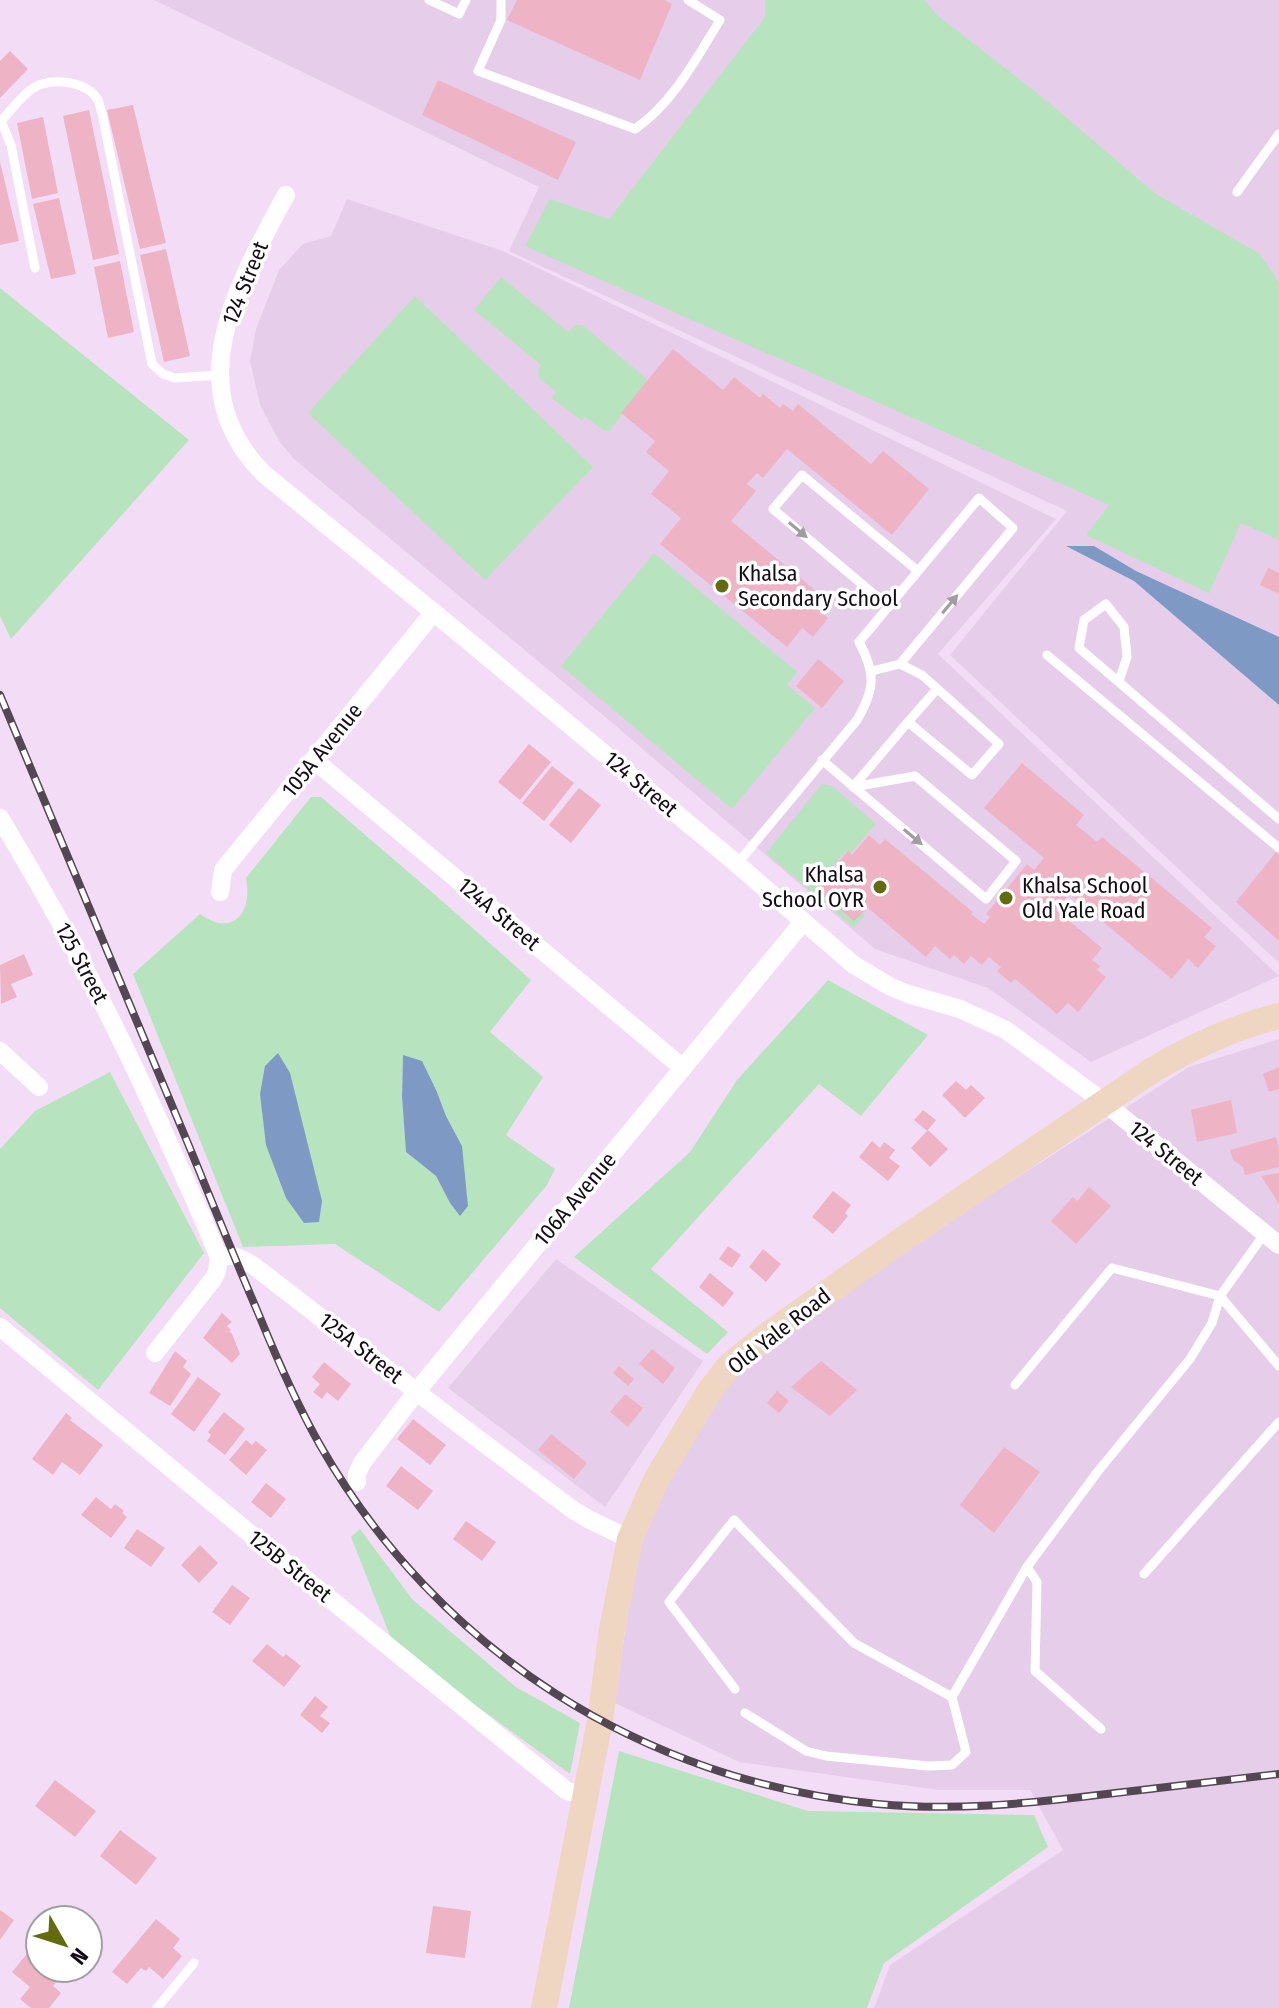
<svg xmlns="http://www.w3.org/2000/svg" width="1279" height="2008" font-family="'Fira Sans Condensed',sans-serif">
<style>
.built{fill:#e6cdea}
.green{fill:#b7e4be;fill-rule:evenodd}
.water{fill:#7f99c5}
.building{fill:#eeb4c5}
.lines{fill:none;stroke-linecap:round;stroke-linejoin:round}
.lane{stroke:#fff;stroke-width:9}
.street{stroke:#fff;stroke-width:18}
.secondary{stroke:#efd6c2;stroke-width:26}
.rail-casing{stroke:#534754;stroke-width:8}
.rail{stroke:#fff;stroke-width:5;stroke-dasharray:15;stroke-linecap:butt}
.oneway{fill:#a19ea1}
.poi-dot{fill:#636b0f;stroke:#fff;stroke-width:3}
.labels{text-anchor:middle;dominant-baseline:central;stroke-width:7;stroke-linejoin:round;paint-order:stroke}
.street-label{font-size:22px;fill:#130c14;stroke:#fff}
.poi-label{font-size:22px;fill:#130c14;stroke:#fff;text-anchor:start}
</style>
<rect width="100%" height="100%" fill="#f3ddf6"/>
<g class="built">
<polygon points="154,0 1279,0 1279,963 950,655 1067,511 509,251 539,187"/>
<polygon points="347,199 503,251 1056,519 938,654 1279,976 1091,1062 988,988 875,949 609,720 294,459 279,441 260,405 250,361 256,329 279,270 303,244 331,236"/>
<polygon points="1279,1039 1279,2008 874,2008 890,1965 1063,1850 1030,1790 939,1790 739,1762 615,1703 635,1562 667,1479 733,1372 868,1274 1189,1067"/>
<polygon points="556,1259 703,1361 605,1507 448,1388"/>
</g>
<g class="green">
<polygon points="765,0 925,0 937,15 1042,97 1156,194 1260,254 1279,282 1279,540 1241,523 1209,593 1086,535 1109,505 525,246 550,199 609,219 765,17"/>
<polygon points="501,277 568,332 565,336 575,325 582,325 646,378 647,384 609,431 603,430 585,417 582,421 552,398 556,392 539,378 538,370 541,365 474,310"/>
<polygon points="0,288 189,440 11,639 0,616"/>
<polygon points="415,296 593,467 485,580 308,413"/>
<polygon points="654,553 797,672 787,685 815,708 732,809 561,666"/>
<polygon points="822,784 832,786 876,824 849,855 845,852 822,878 865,915 854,928 766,853"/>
<path d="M 311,797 L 321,797 L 441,900 L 531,980 L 490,1032 L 543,1077 L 506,1135 L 555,1169 L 547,1185 L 439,1312 L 335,1244 L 243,1247 L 133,974 L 200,914 C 233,938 253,912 246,878 ZM 403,1056 L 437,1092 L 446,1116 L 462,1146 L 460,1215 L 450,1203 L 436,1176 L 406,1152 L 402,1097 Z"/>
<polygon points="828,980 928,1035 861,1116 819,1084 651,1269 728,1332 707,1354 574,1257 690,1152 737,1080"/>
<polygon points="110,1072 204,1253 98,1390 0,1308 0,1149 35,1111"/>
<polygon points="360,1529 412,1599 516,1687 580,1723 570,1774 394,1646 351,1537"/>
<polygon points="619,1751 808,1811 1034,1815 1048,1847 884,1963 867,2008 569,2008"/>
</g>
<g class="water">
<polygon points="1066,546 1094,546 1136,571 1279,637 1279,705 1134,581"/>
<polygon points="278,1053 290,1073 322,1201 319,1222 304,1223 286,1198 266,1145 260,1094 265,1066"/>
<polygon points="403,1055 422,1061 437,1092 446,1116 462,1146 468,1206 460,1216 450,1203 436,1176 406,1152 402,1097"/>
</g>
<g class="building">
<polygon points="517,0 664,0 672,4 640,80 507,20"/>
<polygon points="10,51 28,69 0,98 0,61"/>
<polygon points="438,80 576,142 558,180 422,115"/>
<polygon points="133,105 166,243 140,249 107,110"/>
<polygon points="89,110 119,254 93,260 63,116"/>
<polygon points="43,117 58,193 32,199 17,123"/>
<polygon points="0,162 19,241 0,245"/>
<polygon points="59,198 76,274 51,279 33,204"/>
<polygon points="166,249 190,356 164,362 140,255"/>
<polygon points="120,261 134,332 108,338 94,267"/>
<polygon points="673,349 723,390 734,377 760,398 763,394 780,408 783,404 793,411 798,404 871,464 883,451 929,489 892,535 787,449 763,478 757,473 747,484 756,491 731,521 827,600 819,610 828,618 813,637 802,628 787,647 660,544 681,518 651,494 669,471 646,452 655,441 621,413"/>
<polygon points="1268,568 1279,573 1279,594 1260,585"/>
<polygon points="818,659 844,681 822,708 796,686"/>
<polygon points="529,744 551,762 520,800 498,782"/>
<polygon points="1022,763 1084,815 1076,825 1097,842 1102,837 1212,928 1204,937 1216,946 1198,968 1188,959 1172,979 1055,882 1053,885 1067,897 1056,910 1102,948 1092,960 1100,966 1097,970 1106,977 1078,1012 1068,1003 1057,1014 1015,979 1011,983 997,971 1001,967 989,957 982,965 971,956 964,964 954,955 950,959 935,946 926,957 868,908 854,921 816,889 848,851 852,855 869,835 880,845 885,839 973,912 971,914 984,924 990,917 986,914 1027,864 1034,870 1044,858 984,808"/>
<polygon points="552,766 574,783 544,821 522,803"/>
<polygon points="579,788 601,805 571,843 549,825"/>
<polygon points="1276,852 1279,855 1279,941 1236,902"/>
<polygon points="24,954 33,975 11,984 17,997 1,1004 0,965"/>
<polygon points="1279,1067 1279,1089 1269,1092 1263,1074"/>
<polygon points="956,1081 966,1090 971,1085 985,1098 965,1118 942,1095"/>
<polygon points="1231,1100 1237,1133 1197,1142 1191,1110"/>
<polygon points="923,1110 936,1120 927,1131 914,1120"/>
<polygon points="928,1130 948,1149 930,1167 911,1148"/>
<polygon points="1276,1137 1279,1150 1279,1167 1245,1175 1243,1167 1233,1160 1230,1150"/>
<polygon points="872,1141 880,1148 884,1142 895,1150 889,1158 900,1166 888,1181 859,1157"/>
<polygon points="1279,1173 1279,1204 1261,1176"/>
<polygon points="1089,1187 1111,1206 1076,1244 1051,1221 1073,1197 1077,1201"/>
<polygon points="833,1191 851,1205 845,1213 848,1216 833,1234 812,1217"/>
<polygon points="728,1246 741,1255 732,1268 719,1259"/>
<polygon points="763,1249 781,1264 766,1282 749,1267"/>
<polygon points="710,1273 734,1293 723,1307 699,1287"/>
<polygon points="222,1313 232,1322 227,1326 231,1330 229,1331 232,1334 240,1354 232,1363 203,1338"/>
<polygon points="652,1349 675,1368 663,1384 639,1364"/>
<polygon points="175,1351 187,1361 183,1367 191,1374 170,1406 149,1393"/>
<polygon points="821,1361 857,1390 830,1416 791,1387"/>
<polygon points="324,1362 351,1384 338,1401 327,1392 322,1399 313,1392 320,1384 312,1377"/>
<polygon points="619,1366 634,1379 628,1386 613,1373"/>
<polygon points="198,1377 221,1394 194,1432 171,1414"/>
<polygon points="777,1391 789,1401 779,1413 767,1403"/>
<polygon points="625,1394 643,1408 628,1427 610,1412"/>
<polygon points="224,1412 245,1429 225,1455 207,1441 211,1435 208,1432"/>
<polygon points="66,1413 72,1418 70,1420 103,1445 80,1475 62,1462 53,1475 32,1459"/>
<polygon points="413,1419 446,1445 430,1465 397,1439"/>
<polygon points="551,1434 587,1463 574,1479 538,1450"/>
<polygon points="246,1440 252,1445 256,1441 267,1450 246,1475 229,1460"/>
<polygon points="1004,1447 1040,1472 994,1533 960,1505"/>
<polygon points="401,1466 433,1491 418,1510 386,1486"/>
<polygon points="266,1483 286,1499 271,1518 251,1502"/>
<polygon points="96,1497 111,1509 115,1504 124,1511 122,1513 127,1517 111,1538 81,1515"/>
<polygon points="466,1521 496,1542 482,1561 453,1539"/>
<polygon points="137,1529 165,1548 151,1567 124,1548"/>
<polygon points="200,1545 218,1563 199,1583 181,1565"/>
<polygon points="232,1585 250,1598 230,1625 212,1612"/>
<polygon points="267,1644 283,1657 286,1654 301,1666 284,1687 252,1661"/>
<polygon points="315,1696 328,1707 320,1716 330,1723 322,1733 300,1715"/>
<polygon points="55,1780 96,1811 75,1837 35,1806"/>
<polygon points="120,1830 157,1858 136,1885 100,1856"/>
<polygon points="433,1906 471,1911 465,1958 426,1953"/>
<polygon points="0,1910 14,1920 0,1940"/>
<polygon points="156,1919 180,1939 173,1948 182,1956 163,1979 149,1967 146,1971 141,1968 127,1984 112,1972"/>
<polygon points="40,1938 40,1968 68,1968 53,1986 61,1993 49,2008 31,2008 20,1999 30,1987 12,1972"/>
</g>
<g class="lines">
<g class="lane">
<polyline points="429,0 459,14 466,0"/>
<path d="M 501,0 L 501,20 L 478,71 L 635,129 C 673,103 696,59 720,20 L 688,0"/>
<polyline points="1,121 11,145 35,268"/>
<path d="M 0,122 C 10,112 20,97 32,89 C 50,77 86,80 98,100 C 100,104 100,109 102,113 L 152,364 L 163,374 L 175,378 L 220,375"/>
<polyline points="1237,192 1279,134"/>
<polyline points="889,607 773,509 802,475 918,571"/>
<polyline points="1047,655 1279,848"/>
<polyline points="1119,681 1127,657 1124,627 1106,604 1084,620 1079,648 1279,819"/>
<polyline points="908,722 937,689"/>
<polyline points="822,760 986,899 1016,861 915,776 853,787"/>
<polyline points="853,787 908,722 972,775 999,744 922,675 900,664 872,671"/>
<path d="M 737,864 L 857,720 C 875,689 876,673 859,642 L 979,498 L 1013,528 L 900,664"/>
<polyline points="1265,1233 1220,1296 1279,1366"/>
<polyline points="1027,1567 1037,1582 1035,1671 1101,1729"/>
<polyline points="1144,1574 1279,1422"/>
<polyline points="735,1689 669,1602 734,1520 854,1643 952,1697 1027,1567 1099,1470 1190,1359 1212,1323 1220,1296 1112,1268 1015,1385"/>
<polyline points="745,1713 806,1751 826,1756 928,1766 952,1765 966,1752 952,1697"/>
<polyline points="157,2008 194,1963"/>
</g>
<g class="street">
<path d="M 286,195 C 238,284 177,387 264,474 L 454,629 L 737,864 L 854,965 L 891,987 L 908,994 L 960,1009 L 1006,1030 L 1105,1103 L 1279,1245"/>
<polyline points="314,760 683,1068"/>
<path d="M 0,818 C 65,925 122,1036 172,1150 C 188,1186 205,1221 219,1258 C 233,1252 242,1259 254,1266 L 461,1426 L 573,1510 L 590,1520 L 630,1539"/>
<polyline points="220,892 223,870 434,612"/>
<polyline points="0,1051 39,1087"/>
<polyline points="0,1327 277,1556 567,1791 586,1796"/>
<polyline points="155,1353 214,1278 217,1271 219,1258"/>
<polyline points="357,1482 357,1474 362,1463 417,1391 803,922"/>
</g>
<path class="secondary" d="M 544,2008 L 600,1721 L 612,1629 L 630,1539 L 656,1480 L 709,1392 L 729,1366 L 766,1336 L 893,1246 L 1151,1071 C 1191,1047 1234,1027 1279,1016"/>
<defs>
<path id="rail" d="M 0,695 C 63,845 126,996 189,1146 C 212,1202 235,1259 259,1315 C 277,1359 296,1403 320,1445 C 437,1650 643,1782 878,1804 C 952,1811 1024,1804 1098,1795 C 1158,1788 1219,1781 1279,1774"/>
</defs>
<use href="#rail" class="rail-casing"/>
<use href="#rail" class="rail"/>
</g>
<defs><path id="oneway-solid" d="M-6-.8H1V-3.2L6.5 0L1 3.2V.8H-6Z" transform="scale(2)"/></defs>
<g class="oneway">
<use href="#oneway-solid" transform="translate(798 530) rotate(40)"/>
<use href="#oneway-solid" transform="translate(950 604) rotate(-50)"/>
<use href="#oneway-solid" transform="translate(913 837) rotate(40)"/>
</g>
<g class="poi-dot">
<circle cx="722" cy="586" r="8"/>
<circle cx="880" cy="887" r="8"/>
<circle cx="1006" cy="898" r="8"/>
</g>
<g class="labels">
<g class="street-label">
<text transform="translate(245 283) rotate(-68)">124 Street</text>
<text transform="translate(322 750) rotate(-51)">105A Avenue</text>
<text transform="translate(641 784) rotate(40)">124 Street</text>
<text transform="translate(499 914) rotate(40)">124A Street</text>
<text transform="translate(82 963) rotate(62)">125 Street</text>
<text transform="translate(1166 1153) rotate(39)">124 Street</text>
<text transform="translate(575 1199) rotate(-50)">106A Avenue</text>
<text transform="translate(779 1331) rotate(-38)">Old Yale Road</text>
<text transform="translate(361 1348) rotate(38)">125A Street</text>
<text transform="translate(290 1566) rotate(39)">125B Street</text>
</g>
<g class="poi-label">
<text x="738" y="573">Khalsa<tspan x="738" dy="25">Secondary School</tspan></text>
<text x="864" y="874" text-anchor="end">Khalsa<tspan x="864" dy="25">School OYR</tspan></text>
<text x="1022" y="885">Khalsa School<tspan x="1022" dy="25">Old Yale Road</tspan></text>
</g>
</g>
<g transform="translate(64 1944) rotate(129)"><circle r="38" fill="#ffffff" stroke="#a19ea1" stroke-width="2"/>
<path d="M0-6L14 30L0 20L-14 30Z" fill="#636b0f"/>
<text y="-12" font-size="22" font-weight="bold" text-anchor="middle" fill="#130c14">N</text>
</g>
</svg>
